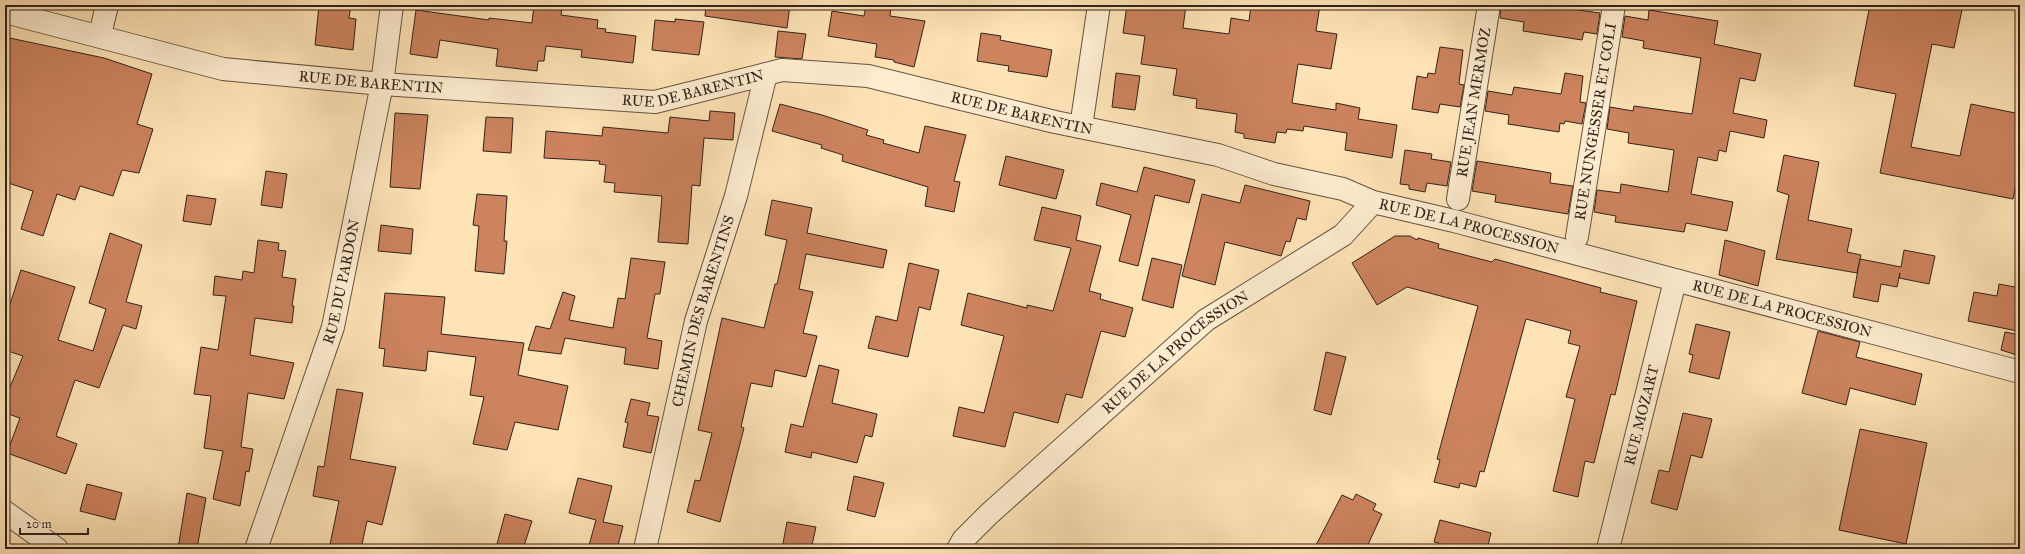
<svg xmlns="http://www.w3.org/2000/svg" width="2025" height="554" font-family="'IM FELL Great Primer',serif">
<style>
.building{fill:#cc835e;stroke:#32221b}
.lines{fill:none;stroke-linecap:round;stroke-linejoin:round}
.street-casing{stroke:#655242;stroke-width:24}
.street{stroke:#feedd0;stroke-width:22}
.labels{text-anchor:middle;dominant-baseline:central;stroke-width:3;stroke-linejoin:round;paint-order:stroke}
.street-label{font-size:15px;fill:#32221b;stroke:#feedd0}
</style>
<rect width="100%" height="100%" fill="#fee3b6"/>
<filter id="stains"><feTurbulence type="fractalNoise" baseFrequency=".005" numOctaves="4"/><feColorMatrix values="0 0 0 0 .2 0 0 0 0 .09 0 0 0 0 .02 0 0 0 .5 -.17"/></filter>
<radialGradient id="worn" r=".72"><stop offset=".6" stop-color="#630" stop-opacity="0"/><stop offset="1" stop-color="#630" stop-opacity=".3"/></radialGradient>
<g class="building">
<polygon points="319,5 351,5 349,18 356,19 353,50 315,45"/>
<polygon points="534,5 562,7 561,15 598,20 597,28 606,29 605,32 636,36 633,63 581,57 582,50 546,46 544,61 538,61 537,71 496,66 498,49 440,40 437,58 410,54 416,10 489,20 489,18 532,23"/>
<polygon points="706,5 790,5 787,28 705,16"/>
<polygon points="866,5 891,5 890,16 925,21 914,67 894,62 894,60 875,57 877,44 828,36 832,11 864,16"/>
<polygon points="1127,5 1186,5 1183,28 1229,34 1231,18 1249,21 1251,5 1320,5 1316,31 1337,34 1331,69 1298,64 1292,103 1336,110 1336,103 1360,108 1358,119 1397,125 1392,158 1345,150 1347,133 1304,126 1303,131 1287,129 1286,133 1277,132 1275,143 1244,138 1244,134 1235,132 1237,114 1196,108 1197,99 1173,95 1177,69 1141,64 1145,36 1123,33"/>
<polygon points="1501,5 1578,5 1578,10 1600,13 1597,34 1584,32 1582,40 1523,31 1524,22 1500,18"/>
<polygon points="1870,5 1963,5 1954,48 1932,44 1911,147 1960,156 1971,104 2020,114 2020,166 2013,199 1880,173 1896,94 1854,86"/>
<polygon points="1649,10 1718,21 1714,44 1761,54 1755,81 1740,78 1733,113 1767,120 1764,138 1730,131 1726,152 1719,150 1717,161 1698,157 1691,194 1733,202 1727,231 1686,223 1684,232 1615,222 1616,216 1594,212 1597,190 1620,193 1621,184 1668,192 1674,150 1628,143 1629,133 1607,129 1610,107 1633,111 1634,106 1692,114 1701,58 1643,48 1644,41 1622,37 1625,16 1648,20"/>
<polygon points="675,19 704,22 699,55 652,50 655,20 675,22"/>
<polygon points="778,31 806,34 802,59 775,57"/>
<polygon points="981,33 1001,36 1000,40 1052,50 1047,77 1008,71 1009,66 977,61"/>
<polygon points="5,37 104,58 152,74 137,124 153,129 139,173 122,170 113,196 80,186 75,200 57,194 43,236 21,229 33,191 5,182"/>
<polygon points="1440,47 1463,50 1459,84 1464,85 1460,107 1440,104 1438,113 1412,109 1417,76 1427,78 1428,73 1435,74"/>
<polygon points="1116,73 1140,76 1135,110 1112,107"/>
<polygon points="1565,73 1583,76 1580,102 1586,103 1582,124 1565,121 1564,124 1560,123 1559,132 1508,124 1509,115 1485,111 1488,91 1512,95 1514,87 1561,94"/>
<polygon points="780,104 822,115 868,130 866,135 884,140 883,143 919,153 925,126 966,135 954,181 960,182 954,212 925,206 928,187 842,161 843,155 821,148 822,145 772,131"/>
<polygon points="710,111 735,113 733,140 704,138 700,186 692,185 688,244 658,242 662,196 614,192 615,183 604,182 606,165 599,164 600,161 544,158 546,131 602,136 603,127 668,133 670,117 709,121"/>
<polygon points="395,113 428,115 420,189 390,187"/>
<polygon points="486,117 513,118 511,153 483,151"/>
<polygon points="1405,150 1432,154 1431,159 1451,162 1447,186 1427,183 1425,192 1409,189 1409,185 1400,184"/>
<polygon points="1784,155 1819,162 1808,220 1852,229 1847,252 1861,255 1857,273 1776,259 1789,195 1777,191"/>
<polygon points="1006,156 1064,170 1056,199 999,185"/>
<polygon points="1477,161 1551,173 1550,183 1573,186 1568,214 1495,202 1496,195 1472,191"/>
<polygon points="1144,167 1195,180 1189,203 1155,195 1138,266 1119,261 1131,215 1096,205 1101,183 1137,192"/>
<polygon points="266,171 287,174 282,208 261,205"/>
<polygon points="1245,185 1310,201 1306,220 1297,218 1290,242 1286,241 1281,256 1225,242 1215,285 1182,276 1202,194 1240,203"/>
<polygon points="477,194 507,196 504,241 507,241 504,274 475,271 479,226 473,225"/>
<polygon points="187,195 216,199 211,225 183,221"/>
<polygon points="772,200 812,208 807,233 887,250 883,268 806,254 799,289 813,292 803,333 817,336 806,377 775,370 772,387 751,383 741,427 744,428 720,522 687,512 695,480 700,481 712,433 698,430 722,318 764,328 775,284 777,284 787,240 765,235"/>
<polygon points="1042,207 1081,216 1076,240 1101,246 1089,291 1101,294 1100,299 1133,308 1125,337 1101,331 1082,398 1066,394 1058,423 1014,412 1005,447 953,436 959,407 984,413 1004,336 961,325 968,293 1027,308 1027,305 1053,311 1071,248 1034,240"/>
<polygon points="381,225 413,229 411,254 378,251"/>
<polygon points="110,233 142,245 126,302 142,306 136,329 123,325 99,388 75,380 56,436 77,444 66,474 7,453 20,418 5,413 5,399 23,356 5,350 10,331 5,329 5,320 21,270 75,287 58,340 93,351 106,309 89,303"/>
<polygon points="1395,236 1410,236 1417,240 1418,238 1439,244 1438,248 1492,262 1495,259 1601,288 1600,292 1637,301 1615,395 1611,394 1594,463 1585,461 1578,497 1553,491 1575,399 1566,397 1580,346 1568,343 1571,331 1526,319 1484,472 1480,471 1476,487 1460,483 1459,488 1434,482 1440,460 1437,459 1478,306 1407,287 1377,305 1352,263"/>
<polygon points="258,240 279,243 278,250 286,251 282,277 296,279 292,306 294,306 292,323 255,318 250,355 294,363 284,399 248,393 241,447 253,449 249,472 246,471 240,506 213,499 223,451 204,448 211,396 194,394 201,347 218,350 226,296 213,295 215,276 242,280 243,271 254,273"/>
<polygon points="1725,240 1765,251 1758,286 1719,275"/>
<polygon points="1904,250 1935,256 1929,284 1899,278 1900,273 1897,287 1881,284 1878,302 1853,297 1860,259 1901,267"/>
<polygon points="631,258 665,262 660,294 655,294 647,338 662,341 658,369 624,364 626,348 565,338 561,354 528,350 536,326 550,329 563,292 575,296 569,320 613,328 618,298 625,299"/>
<polygon points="1152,258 1182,265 1173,308 1142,300"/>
<polygon points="909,263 939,270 930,310 919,307 908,357 868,348 876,316 897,321"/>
<polygon points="1999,284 2020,288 2020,312 2017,331 1968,321 1974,292 1997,296"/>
<polygon points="385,293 445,297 441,334 524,343 518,375 568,386 558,430 515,422 507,450 473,444 484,397 470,395 476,357 428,351 426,371 383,366 385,349 379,348"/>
<polygon points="1696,324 1730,332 1719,379 1689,372 1693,355 1689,354"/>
<polygon points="1818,331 1860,342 1856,357 1922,374 1915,405 1850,388 1846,405 1802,393"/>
<polygon points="2005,332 2020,335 2020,356 2001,350"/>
<polygon points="1326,352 1346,357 1331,415 1314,410"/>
<polygon points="819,365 839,370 832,403 877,414 872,437 865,435 857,463 812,452 811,458 785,452 791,424 803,427"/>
<polygon points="337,389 363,393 350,459 396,467 382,525 367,521 361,549 329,549 339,501 313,496 318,466 324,467"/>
<polygon points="631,399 650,403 647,415 659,417 651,453 623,447 628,423 625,422"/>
<polygon points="1683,413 1712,419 1702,458 1691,455 1677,510 1651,503 1659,470 1669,472"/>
<polygon points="1860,429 1927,443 1906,544 1839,530"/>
<polygon points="854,476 884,483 875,517 847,510"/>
<polygon points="578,478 612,486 603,522 623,526 617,549 588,549 596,520 569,513"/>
<polygon points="87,484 122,493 115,520 80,511"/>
<polygon points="187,493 206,498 197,549 178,549"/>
<polygon points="1356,494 1376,504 1373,510 1382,514 1366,549 1314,549 1342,495 1353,500"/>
<polygon points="505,514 532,521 523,549 515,549 497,544"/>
<polygon points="1440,520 1491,533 1487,549 1438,549 1439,543 1434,542"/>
<polygon points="787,522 816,527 811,549 782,549"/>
</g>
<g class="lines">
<defs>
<g id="street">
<path id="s1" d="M 5,12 L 223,69 L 382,84 L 655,102 L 782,70 L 868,76 L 1055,122 L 1218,155 L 1274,174 L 1343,189 L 1373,202 L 1454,221 L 2020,372"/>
<polyline points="100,35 107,5"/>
<polyline points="1081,127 1099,5"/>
<path id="s2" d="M 1458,199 L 1489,5"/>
<path id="s3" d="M 1577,237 L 1614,5"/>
<polyline points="5,512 57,549"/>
<path id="s4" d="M 256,549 L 333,327 L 382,84 L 392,5"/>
<path id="s5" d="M 645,549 L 696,321 L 736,196 L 766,74"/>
<path id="s6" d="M 958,549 L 963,540 L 989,514 L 1206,320 L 1343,235 L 1373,202"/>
<path id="s7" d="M 1608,549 L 1675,281"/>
</g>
</defs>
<use href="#street" class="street-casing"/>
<use href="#street" class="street"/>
</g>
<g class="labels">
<g class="street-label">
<text stroke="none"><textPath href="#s1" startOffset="374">RUE DE BARENTIN</textPath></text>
<text stroke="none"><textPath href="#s1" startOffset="698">RUE DE BARENTIN</textPath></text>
<text stroke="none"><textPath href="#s2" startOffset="98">RUE JEAN MERMOZ</textPath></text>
<text stroke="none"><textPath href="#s1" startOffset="1034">RUE DE BARENTIN</textPath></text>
<text stroke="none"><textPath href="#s3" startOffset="117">RUE NUNGESSER ET COLI</textPath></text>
<text stroke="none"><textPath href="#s1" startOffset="1496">RUE DE LA PROCESSION</textPath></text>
<text stroke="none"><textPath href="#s4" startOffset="281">RUE DU PARDON</textPath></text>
<text stroke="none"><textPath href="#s1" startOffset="1820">RUE DE LA PROCESSION</textPath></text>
<text stroke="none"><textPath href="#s5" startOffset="245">CHEMIN DES BARENTINS</textPath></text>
<text stroke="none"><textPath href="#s6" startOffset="294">RUE DE LA PROCESSION</textPath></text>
<text stroke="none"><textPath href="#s7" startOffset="138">RUE MOZART</textPath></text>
</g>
</g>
<rect width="2025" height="554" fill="none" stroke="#fee3b6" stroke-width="20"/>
<rect x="6" y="6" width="2013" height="542" fill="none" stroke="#32221b" stroke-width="2"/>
<rect x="10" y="10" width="2005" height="534" fill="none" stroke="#32221b"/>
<path d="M20 528v6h68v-6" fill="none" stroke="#32221b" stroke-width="2"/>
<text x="26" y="528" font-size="12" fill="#32221b" stroke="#feedd0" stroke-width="3" paint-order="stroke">20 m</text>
<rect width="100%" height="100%" filter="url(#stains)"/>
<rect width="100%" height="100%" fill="url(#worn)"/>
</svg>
